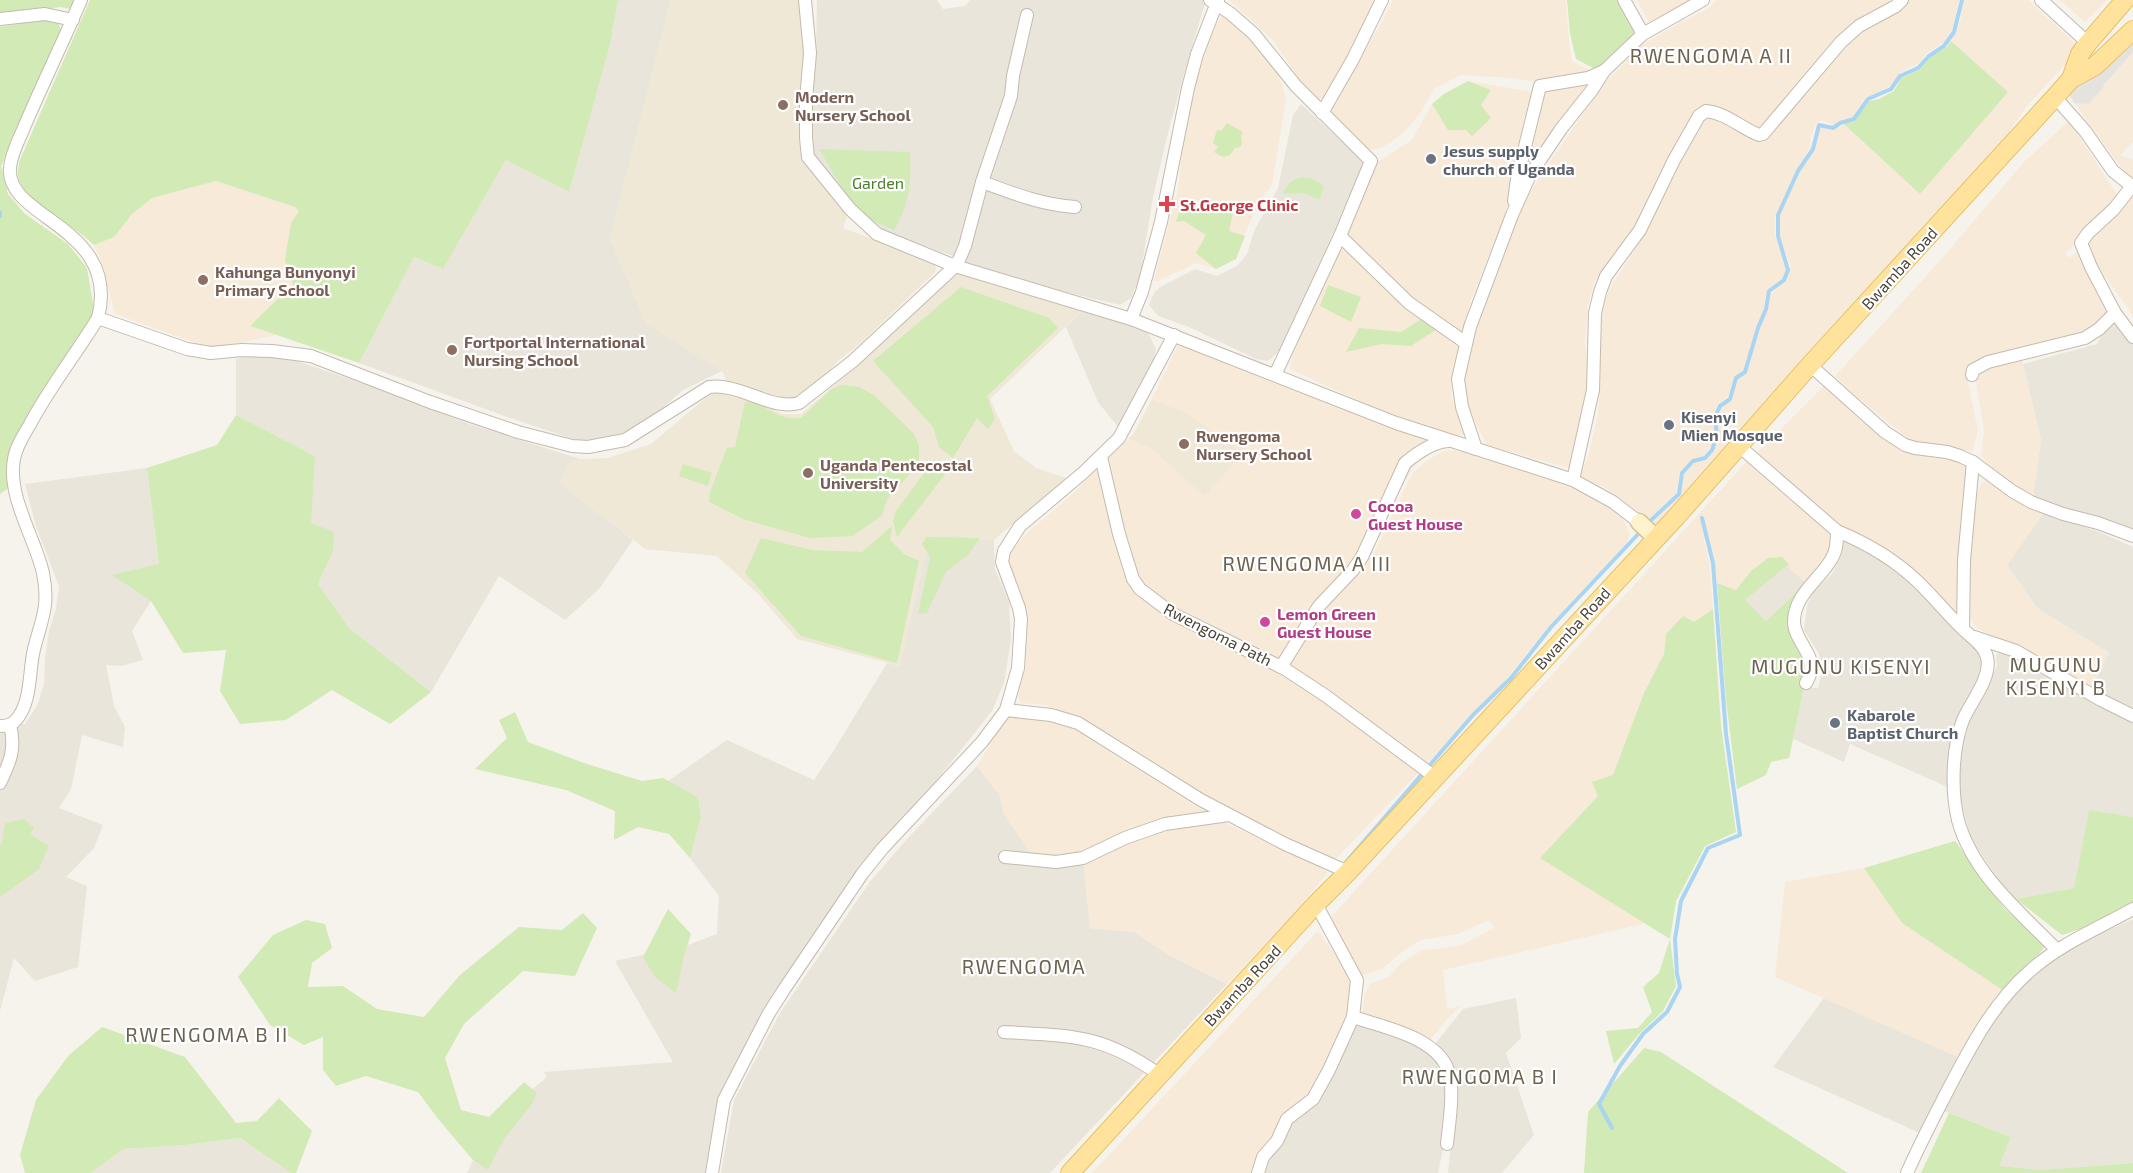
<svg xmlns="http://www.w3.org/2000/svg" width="2133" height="1173" font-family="'Exo 2',sans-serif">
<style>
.residential{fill:#eae5da}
.commercial{fill:#f7ead8}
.education{fill:#efe8d6}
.green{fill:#d2eab5}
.parking{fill:#e5e3e0}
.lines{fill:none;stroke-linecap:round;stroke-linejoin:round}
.stream{stroke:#a9d4f2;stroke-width:4}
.street-casing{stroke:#c2bbae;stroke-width:14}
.secondary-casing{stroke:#d6c79b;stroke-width:19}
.primary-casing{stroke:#e6c16a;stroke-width:20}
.street{stroke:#fff;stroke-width:12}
.secondary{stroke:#fff3cd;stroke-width:16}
.primary{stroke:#ffe39c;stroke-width:18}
.education-dot{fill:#8d6e63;stroke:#fff;stroke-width:2}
.worship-dot{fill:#6b7280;stroke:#fff;stroke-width:2}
.health-dot{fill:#e0444e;stroke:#fff;stroke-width:2}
.hotel-dot{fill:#d1479c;stroke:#fff;stroke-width:2}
.labels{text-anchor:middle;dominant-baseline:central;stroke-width:4.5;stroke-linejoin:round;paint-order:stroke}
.education-label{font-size:16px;font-weight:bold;fill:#785e54;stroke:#fff;text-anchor:start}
.worship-label{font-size:16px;font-weight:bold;fill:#5b616d;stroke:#fff;text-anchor:start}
.park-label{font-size:16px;fill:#4a7f2a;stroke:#fff}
.health-label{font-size:16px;font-weight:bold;fill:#be3a42;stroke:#fff;text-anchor:start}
.street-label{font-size:16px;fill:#4b4439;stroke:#fff}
.hotel-label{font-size:16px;font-weight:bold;fill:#b23c85;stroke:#fff;text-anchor:start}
.quarter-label{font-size:20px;letter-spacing:1.5px;fill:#6e6250;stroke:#fff}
</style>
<rect width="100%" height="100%" fill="#f6f3ec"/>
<g class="residential">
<polygon points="618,0 671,0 610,240 684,345 722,371 683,390 646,423 627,436 582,442 510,418 359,363 414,257 443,269 506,160 569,191 610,45"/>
<polygon points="817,0 937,0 943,9 965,6 970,0 1206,0 1183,77 1167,137 1153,197 1140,277 1131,298 1120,305 966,268 967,261 877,229 812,153 811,119 816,60"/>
<polygon points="1301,104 1364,162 1306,295 1280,350 1268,361 1256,359 1189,327 1158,316 1149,305 1154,293 1160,287 1195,269 1217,276 1237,266 1247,254 1255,229 1278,188 1293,115"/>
<polygon points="1085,308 1125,322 1148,333 1156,349 1151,373 1134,408 1118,427 1098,402 1066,327"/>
<polygon points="2118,319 2133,335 2133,531 2033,497 2041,440 2023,364 2097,344 2109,323"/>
<polygon points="268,351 373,387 472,425 580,459 568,464 560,483 633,540 599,589 565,620 499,576 431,692 349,628 318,584 333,551 310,523 315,456 236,415 236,359"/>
<polygon points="147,468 159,565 113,575 151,601 132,631 143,660 121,666 106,665 114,706 125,727 123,747 82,735 71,789 59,808 103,825 94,848 66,877 87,886 78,967 35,981 14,958 0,1011 0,725 25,724 37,706 44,684 45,658 49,631 56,609 59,586 36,526 25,484"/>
<polygon points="2044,512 2099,532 2133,547 2133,710 2091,688 2109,653 2037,608 2007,565"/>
<polygon points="950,535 994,540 995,569 1009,602 1011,640 1004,683 992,711 909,815 867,863 722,1102 705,1173 467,1173 476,1154 467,1144 547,1077 544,1072 673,1062 615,961 688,945 717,934 719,896 690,858 701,817 698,797 668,781 727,740 814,780 834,750 887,663 900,666 925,555"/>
<polygon points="1843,536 1911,579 1951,626 1981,651 1984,673 1960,720 1950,788 1850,744 1844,762 1793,739 1804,687 1818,688 1823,667 1818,652 1804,630 1807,605 1814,591 1832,574 1842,554"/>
<polygon points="1786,565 1806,583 1766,621 1745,600"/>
<polygon points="2001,652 2038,669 2133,722 2133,817 2089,811 2074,888 2016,899 2000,882 1971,839 1961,801 1959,758 1967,726 1997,666 1996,655"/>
<polygon points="977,766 1000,796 1004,815 1083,858 1090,928 1134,932 1167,954 1227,984 1050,1173 721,1173 734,1100 780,1013 869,883 907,839"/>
<polygon points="2133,919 2133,1163 2041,1170 1998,1166 2011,1137 1944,1111 1980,1039 2032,972 2081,943"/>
<polygon points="1516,998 1521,1038 1506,1053 1534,1135 1502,1173 1448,1173 1455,1107 1452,1073 1435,1044 1463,1009"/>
<polygon points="1824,998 1960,1058 1922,1134 1773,1067"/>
<polygon points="1354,1023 1401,1036 1427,1048 1448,1075 1447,1129 1438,1173 1261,1173 1264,1159 1293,1118 1312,1105 1339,1064 1344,1043"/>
<polygon points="240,1138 291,1173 91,1173 123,1149 185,1145"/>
</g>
<g class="commercial">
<polygon points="1229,0 1377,0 1327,98 1316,99 1299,78 1272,39"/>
<polygon points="1393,0 1566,0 1569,43 1572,61 1596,74 1549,84 1512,78 1460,75 1434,89 1418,116 1402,134 1381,148 1369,150 1327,108 1381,24"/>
<polygon points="1637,0 1698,0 1649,22"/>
<polygon points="1717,0 1959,0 1953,28 1944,42 1926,54 1920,62 1901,72 1891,85 1875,95 1866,97 1852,118 1838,121 1833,125 1821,120 1816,124 1811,136 1810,148 1798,167 1775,217 1775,235 1786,269 1783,278 1767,290 1763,311 1745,369 1733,379 1733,386 1728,396 1717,406 1713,417 1715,435 1711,446 1704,455 1690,461 1679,474 1677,492 1649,519 1608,489 1580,476 1589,454 1598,413 1600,386 1597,341 1601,310 1610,288 1642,239 1683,157 1709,113 1764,143 1770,133 1702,105 1633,233 1595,280 1588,305 1585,341 1588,377 1577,449 1569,468 1487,445 1466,404 1465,375 1475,333 1489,293 1525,200 1547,166 1602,86 1642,45 1679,23 1706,10"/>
<polygon points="1964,0 2028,0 2080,48 2026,107 2005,138 1746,429 1655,527 1652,523 1680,495 1683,474 1693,462 1705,460 1712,451 1718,438 1717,416 1721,406 1730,401 1738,379 1746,374 1771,294 1786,280 1791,266 1779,237 1780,215 1799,173 1815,150 1820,127 1832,130 1844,124 1920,194 2008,92 1951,41 1960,22"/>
<polygon points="2060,0 2107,0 2085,22"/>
<polygon points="1222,14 1251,34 1274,66 1282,85 1286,99 1272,185 1259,202 1233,260 1216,269 1196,263 1158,281 1154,281 1178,188 1185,131 1196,80 1208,44"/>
<polygon points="2133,52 2133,142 2120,155 2133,160 2133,177 2126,173 2115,159 2074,103 2088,104"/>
<polygon points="1468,81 1533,92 1526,111 1506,213 1471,300 1452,373 1451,397 1462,423 1464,435 1455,435 1379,410 1290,369 1292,358 1371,166 1412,140 1432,104 1444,94"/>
<polygon points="1586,83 1586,86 1521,181 1536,114 1546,90"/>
<polygon points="2069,121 2118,196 2065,254 2069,258 2077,252 2090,266 2113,307 2091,334 2021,357 2041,440 2033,497 1992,470 1981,455 1984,430 1974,371 1966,374 1978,430 1972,452 1945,446 1923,444 1910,440 1855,395 1835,376 1939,262 2024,162"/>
<polygon points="216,181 295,207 337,242 250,326 277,335 213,349 115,314 101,259 94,245 114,237 132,214 152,198"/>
<polygon points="2131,196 2133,198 2133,318 2128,308 2083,246 2114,217"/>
<polygon points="1182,337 1252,372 1407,433 1438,442 1433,452 1414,466 1394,501 1382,533 1350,578 1325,603 1285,663 1318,616 1373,555 1412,474 1425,462 1443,451 1455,450 1559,478 1603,500 1622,517 1630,534 1627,543 1547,628 1501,686 1333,862 1197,794 1086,721 1044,705 1021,703 1018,696 1026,667 1027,612 1008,564 1013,549 1028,532 1065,501 1128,439 1151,448 1205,496 1188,414 1152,399"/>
<polygon points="1827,383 1887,438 1960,460 1968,467 1958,615 1953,615 1921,575 1893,553 1835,525 1807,503 1757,453"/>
<polygon points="1748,460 1782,487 1814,519 1831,530 1833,543 1830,558 1806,583 1786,565 1789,564 1782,557 1768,558 1751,571 1736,590 1717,583 1714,555 1703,536 1709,562 1713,609 1694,622 1666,634 1664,654 1644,693 1613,775 1599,796 1540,858 1647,923 1443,970 1447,1009 1461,1006 1447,1019 1429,1041 1362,1013 1365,993 1372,983 1389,977 1401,963 1424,949 1430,950 1462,945 1494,928 1489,920 1458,934 1421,940 1403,951 1382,969 1361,976 1357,972 1331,917"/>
<polygon points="1986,480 2028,508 2044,512 2007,565 2037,608 2109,653 2091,688 2005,641 1978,629 1968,616 1968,541 1974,501 1981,484"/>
<polygon points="1019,716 1053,721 1078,731 1194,805 1216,816 1165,829 1223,822 1306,859 1328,872 1297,910 1227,984 1167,954 1134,932 1090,928 1083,858 1038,864 1004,815 1000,796 977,766 1006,719"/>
<polygon points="1864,868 1902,923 2004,991 1972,1032 1960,1058 1775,977 1785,882"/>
<polygon points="1318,931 1354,981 1351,1013 1332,1061 1256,1173 1092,1173"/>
</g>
<g class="education">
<polygon points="671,0 809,0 800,128 804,160 848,214 843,228 935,262 936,271 861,343 840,359 809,393 791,399 728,383 722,371 646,324 610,240"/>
<polygon points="955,273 1085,308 990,399 1014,451 1036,468 1066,478 994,540 950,535 925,555 900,666 797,639 758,594 717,556 645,549 560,483 568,464 580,459 608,458 651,444 713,392 760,403 783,414 801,414 856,367"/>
<polygon points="1152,399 1188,414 1242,453 1205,496 1151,448 1128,439 1134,433"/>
</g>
<g class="green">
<polygon points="0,0 75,0 71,9 61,7 0,15"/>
<path d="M 90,0 L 618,0 L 610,45 L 569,192 L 506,160 L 443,269 L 414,257 L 359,363 L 250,326 L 293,284 L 285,260 L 291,223 L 299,211 L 295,207 L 216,181 L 152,198 L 132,214 L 114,237 L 94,245 C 77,227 20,198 18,176 C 17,172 19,166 19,162 Z"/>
<polygon points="1567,0 1631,0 1646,29 1603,73 1576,59 1570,33"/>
<polygon points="40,20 58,22 62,32 36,95 16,131 1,166 8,194 25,214 68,244 87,268 94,310 85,331 29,413 15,449 9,488 0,494 0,27"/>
<polygon points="1951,41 2008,92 1920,194 1844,124 1855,121 1869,101 1879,99 1894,91 1901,78 1919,70 1931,57 1947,47"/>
<polygon points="1468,81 1491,90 1481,105 1491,118 1472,136 1466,130 1448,130 1432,104 1444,94"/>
<polygon points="1227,123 1243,132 1241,136 1242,143 1240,147 1235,148 1230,155 1223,157 1214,152 1218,147 1213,143 1217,130 1221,131"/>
<path d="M 819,149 L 910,152 C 912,179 909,206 894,230 C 884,226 874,222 865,215 C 848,202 831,168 819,149 Z"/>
<path d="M 1301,177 L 1313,179 L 1324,186 L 1319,200 L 1304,193 L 1283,194 C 1287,185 1291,180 1301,177 Z"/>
<path d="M 1182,203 C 1199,208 1216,216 1233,212 L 1229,231 L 1245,236 L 1236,259 L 1216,269 L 1196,253 L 1206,235 L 1184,221 L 1176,222 Z"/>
<polygon points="1328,285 1361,297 1351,322 1320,306"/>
<polygon points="961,287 1049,318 1058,328 987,396 995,419 988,429 977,418 953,458 939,447 933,427 873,361"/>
<polygon points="1428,315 1437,329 1411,346 1382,344 1346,352 1359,328 1401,332"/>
<path d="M 841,385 L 859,387 L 874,395 L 914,434 L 919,445 L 919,464 L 888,498 L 882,515 L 853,536 L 810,538 L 743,519 L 709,502 L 710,492 L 727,448 L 735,447 L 745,402 C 766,402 777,422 801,418 L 830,390 Z"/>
<polygon points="236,415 315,456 311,523 334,532 333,551 318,584 349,628 431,692 390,724 332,690 286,720 240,724 220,691 226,650 183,653 151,601 112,575 159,564 147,468 217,445"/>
<polygon points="934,460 948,470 897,537 893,521 896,511"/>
<polygon points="683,464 712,473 708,486 679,476"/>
<polygon points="892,526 890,540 904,554 919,561 897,663 801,636 745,573 761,538 812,550 862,552"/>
<polygon points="926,537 980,538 968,555 946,572 927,613 918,614 930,557 922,544"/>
<polygon points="1782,557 1789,564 1745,600 1766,621 1806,583 1797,633 1814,669 1810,688 1804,687 1789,758 1771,762 1766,775 1737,789 1726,700 1717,583 1736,590 1751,571 1768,558"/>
<polygon points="1713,609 1721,726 1736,832 1705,846 1676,901 1670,939 1676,986 1663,1011 1639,1034 1614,1064 1606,1031 1638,1028 1652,1012 1643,987 1659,973 1670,939 1540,858 1598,796 1592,782 1613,775 1644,693 1664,654 1666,634 1683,616 1694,622"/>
<polygon points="515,712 528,742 584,763 642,781 663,778 698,797 701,817 690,858 669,834 638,827 614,840 615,811 566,790 475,769 507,738 499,720"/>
<polygon points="2089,810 2133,817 2133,903 2090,926 2062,935 2016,899 2074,888"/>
<polygon points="24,819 34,828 30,835 49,846 39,869 0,897 0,845 2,843 5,823"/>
<polygon points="1955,841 2005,909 2042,940 2045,947 2004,991 1902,923 1864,868"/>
<polygon points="668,909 691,934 684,956 676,993 654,976 643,957"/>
<polygon points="583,913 597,928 575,976 523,971 464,1024 445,1058 461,1110 489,1117 524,1082 537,1093 532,1104 504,1139 488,1170 472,1159 439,1120 418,1092 366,1076 336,1086 323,1070 323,1037 304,1045 270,1025 238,977 273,935 306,920 325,924 332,948 312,963 308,987 343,986 377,1009 424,1017 460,975 519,927 562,930"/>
<polygon points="102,1027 185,1057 236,1123 257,1121 279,1098 312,1131 296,1173 291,1173 240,1138 185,1145 123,1149 91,1173 25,1173 20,1155 36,1100 68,1056"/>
<polygon points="1644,1048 1661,1052 1848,1173 1584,1173 1588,1112"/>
<polygon points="1949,1113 2011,1137 1999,1166 2041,1170 2133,1163 2133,1173 1921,1173"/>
</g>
<polygon class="parking" points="2133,42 2133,52 2103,86 2104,87 2088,104 2074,103 2070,96 2070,89"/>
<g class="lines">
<g class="stream">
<polyline points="0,212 0,216"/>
<polyline points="1648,523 1679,494 1682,473 1693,461 1705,458 1712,450 1717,436 1715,417 1720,406 1730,399 1736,378 1745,372 1758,328 1766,309 1769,291 1784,280 1788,270 1778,236 1778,215 1798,171 1813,149 1819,125 1833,128 1840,123 1854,119 1868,99 1891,89 1900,76 1918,68 1929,56 1944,46 1954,32 1962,0"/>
<polyline points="1347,861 1473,715 1511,678 1551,627 1641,531"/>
<polyline points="1612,1128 1599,1104 1620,1066 1643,1034 1667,1012 1680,987 1677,974 1675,939 1681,901 1708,848 1740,835 1726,734 1713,563 1702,518"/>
</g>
<defs>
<g id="street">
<path d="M 81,0 C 63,42 43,83 25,125 C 20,138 11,153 10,168 C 5,219 121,226 98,318 L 187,349 L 211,353 L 242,350 L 272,351 L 311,356 L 430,402 L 518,432 L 572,446 L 588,447 L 625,440 L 709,387 C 741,383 771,411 799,403 L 853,361 L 951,270 L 959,260 L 965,246 L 982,182 L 1011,96 L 1013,76 L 1027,15"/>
<polyline points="805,0 810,53 806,100 806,138 808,157 850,209 877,234 955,266 1131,319 1396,423 1573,480 1613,502 1639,522"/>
<polyline points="1210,0 1230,13 1254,34 1296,86 1371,161 1340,236 1275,375"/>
<polyline points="1624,0 1643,34"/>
<polyline points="2041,0 2088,43"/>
<polyline points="0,19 45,14 73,20"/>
<polyline points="2055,97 2085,131 2113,171 2133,187"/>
<polyline points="1322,113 1353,59 1382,0"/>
<path d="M 982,182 C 1012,193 1042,205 1075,207"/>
<polyline points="2132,186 2114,209 2088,233 2081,243 2091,267 2115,313 2133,337"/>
<polyline points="1514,201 1517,179 1540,86 1588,78 1604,71"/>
<polyline points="1340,236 1409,303 1466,343"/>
<polyline points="1131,319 1142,292 1161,222 1188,88 1197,54 1218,0"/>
<polyline points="1810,365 1885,432 1905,445 1915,448 1947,452 1960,456 1973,462 2012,491 2031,502 2063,514 2098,523 2133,536"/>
<polyline points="1972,375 1973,370 1988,362 2085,338 2099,329 2115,313"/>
<path d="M 1739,446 L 1837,531 C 1866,543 1895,560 1917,581 C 1933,596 1947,614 1963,629"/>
<polyline points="1476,449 1462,407 1458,379 1470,327 1512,215 1530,175 1561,129 1592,90 1604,71 1643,34 1703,0"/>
<polyline points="1101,457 1119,534 1133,579 1140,589 1173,614 1285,669 1326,696 1435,777"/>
<path d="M 1973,462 L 1964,560 L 1963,629 C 1971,637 1984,645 1987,657 C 1992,678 1971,701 1963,720 C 1952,748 1951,791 1958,820 C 1972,873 2021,913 2057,950"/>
<path d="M 1573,480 L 1593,390 L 1595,313 L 1600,292 L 1606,276 L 1640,230 L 1674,160 L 1699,116 L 1706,111 C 1726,113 1741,128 1759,135 L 1763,134 L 1841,42 L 1859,26 L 1896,6 L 1902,0"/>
<polyline points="1974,637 2016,651 2101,700 2133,716"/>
<path d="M 1281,667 L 1319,606 L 1353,570 L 1362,557 L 1405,463 C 1417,453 1432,442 1448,441"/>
<path d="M 1806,683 C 1808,679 1811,674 1811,670 C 1814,654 1794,639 1794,622 C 1794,594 1820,580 1832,558 C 1837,550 1837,540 1837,531"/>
<polyline points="1006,710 1051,715 1078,723 1201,800 1285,844 1348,872"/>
<path d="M 0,726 C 6,726 12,725 16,720 C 31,703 29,675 33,654 C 36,638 43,622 45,605 C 46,596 45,583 43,573 C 35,538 7,496 14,459 C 16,447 23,436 29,426 C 49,388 76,354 98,318"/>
<path d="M 0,783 C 10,762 16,749 10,725"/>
<polyline points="1005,857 1056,862 1083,858 1125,838 1165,824 1229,815"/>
<path d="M 1353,1017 C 1383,1027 1436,1037 1448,1070 C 1455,1089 1449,1123 1447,1144"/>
<path d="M 1004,1032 C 1072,1036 1102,1034 1160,1075"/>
<polyline points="712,1173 724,1100 769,1013 785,988 862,874 882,849 982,742 1006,710 1018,668 1021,619 1019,608 1002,562 1004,551 1020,526 1084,472 1119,438 1174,335"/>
<polyline points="1258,1173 1263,1157 1277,1141 1287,1119 1313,1099 1329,1070 1353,1017 1357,980 1316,904"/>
<path d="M 1907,1173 C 1920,1143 1935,1115 1950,1086 C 1972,1044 1994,1002 2031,970 C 2060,944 2099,928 2133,909"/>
</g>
<polyline id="secondary" points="1639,522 1656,538"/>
<g id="primary">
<polyline points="2071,79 2095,66 2133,30"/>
<polyline points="1070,1173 1316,904 1348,872 1677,516 1810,365 2055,97 2071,79 2080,54 2088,43 2125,0"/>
</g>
</defs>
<use href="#street" class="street-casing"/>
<use href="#secondary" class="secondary-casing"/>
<use href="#primary" class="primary-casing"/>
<use href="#street" class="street"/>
<use href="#secondary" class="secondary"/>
<use href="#primary" class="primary"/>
</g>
<g class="education-dot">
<circle cx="783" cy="105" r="6"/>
<circle cx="203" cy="280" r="6"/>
<circle cx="452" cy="350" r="6"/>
<circle cx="1184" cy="444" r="6"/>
<circle cx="808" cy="473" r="6"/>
</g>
<g class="worship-dot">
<circle cx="1431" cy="159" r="6"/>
<circle cx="1669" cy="425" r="6"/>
<circle cx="1835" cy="723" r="6"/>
</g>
<path class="health-dot" d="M1164 195h6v6h6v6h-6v6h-6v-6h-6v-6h6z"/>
<g class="hotel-dot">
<circle cx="1356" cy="514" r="6"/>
<circle cx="1265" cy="622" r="6"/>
</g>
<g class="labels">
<g class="education-label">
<text x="795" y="96">Modern<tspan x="795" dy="18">Nursery School</tspan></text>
<text x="215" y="271">Kahunga Bunyonyi<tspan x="215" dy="18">Primary School</tspan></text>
<text x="464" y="341">Fortportal International<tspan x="464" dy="18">Nursing School</tspan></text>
<text x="1196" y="435">Rwengoma<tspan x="1196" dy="18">Nursery School</tspan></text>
<text x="820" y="464">Uganda Pentecostal<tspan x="820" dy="18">University</tspan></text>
</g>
<g class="worship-label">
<text x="1443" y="150">Jesus supply<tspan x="1443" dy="18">church of Uganda</tspan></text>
<text x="1681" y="416">Kisenyi<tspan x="1681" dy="18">Mien Mosque</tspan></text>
<text x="1847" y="714">Kabarole<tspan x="1847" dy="18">Baptist Church</tspan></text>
</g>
<g class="park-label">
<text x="878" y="182">Garden</text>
</g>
<g class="health-label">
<text x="1180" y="204">St.George Clinic</text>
</g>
<g class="street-label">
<text transform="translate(1899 268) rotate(-48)">Bwamba Road</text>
<text transform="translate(1572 628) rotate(-48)">Bwamba Road</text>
<text transform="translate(1218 634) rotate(27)">Rwengoma Path</text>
<text transform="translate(1242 985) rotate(-47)">Bwamba Road</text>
</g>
<g class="hotel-label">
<text x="1368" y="505">Cocoa<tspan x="1368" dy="18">Guest House</tspan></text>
<text x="1277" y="613">Lemon Green<tspan x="1277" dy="18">Guest House</tspan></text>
</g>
<g class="quarter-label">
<text x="1711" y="55">RWENGOMA A II</text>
<text x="1307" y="563">RWENGOMA A III</text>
<text x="2056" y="664">MUGUNU<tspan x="2056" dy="23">KISENYI B</tspan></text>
<text x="1841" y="666">MUGUNU KISENYI</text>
<text x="1024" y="966">RWENGOMA</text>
<text x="207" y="1034">RWENGOMA B II</text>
<text x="1480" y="1076">RWENGOMA B I</text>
</g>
</g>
</svg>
